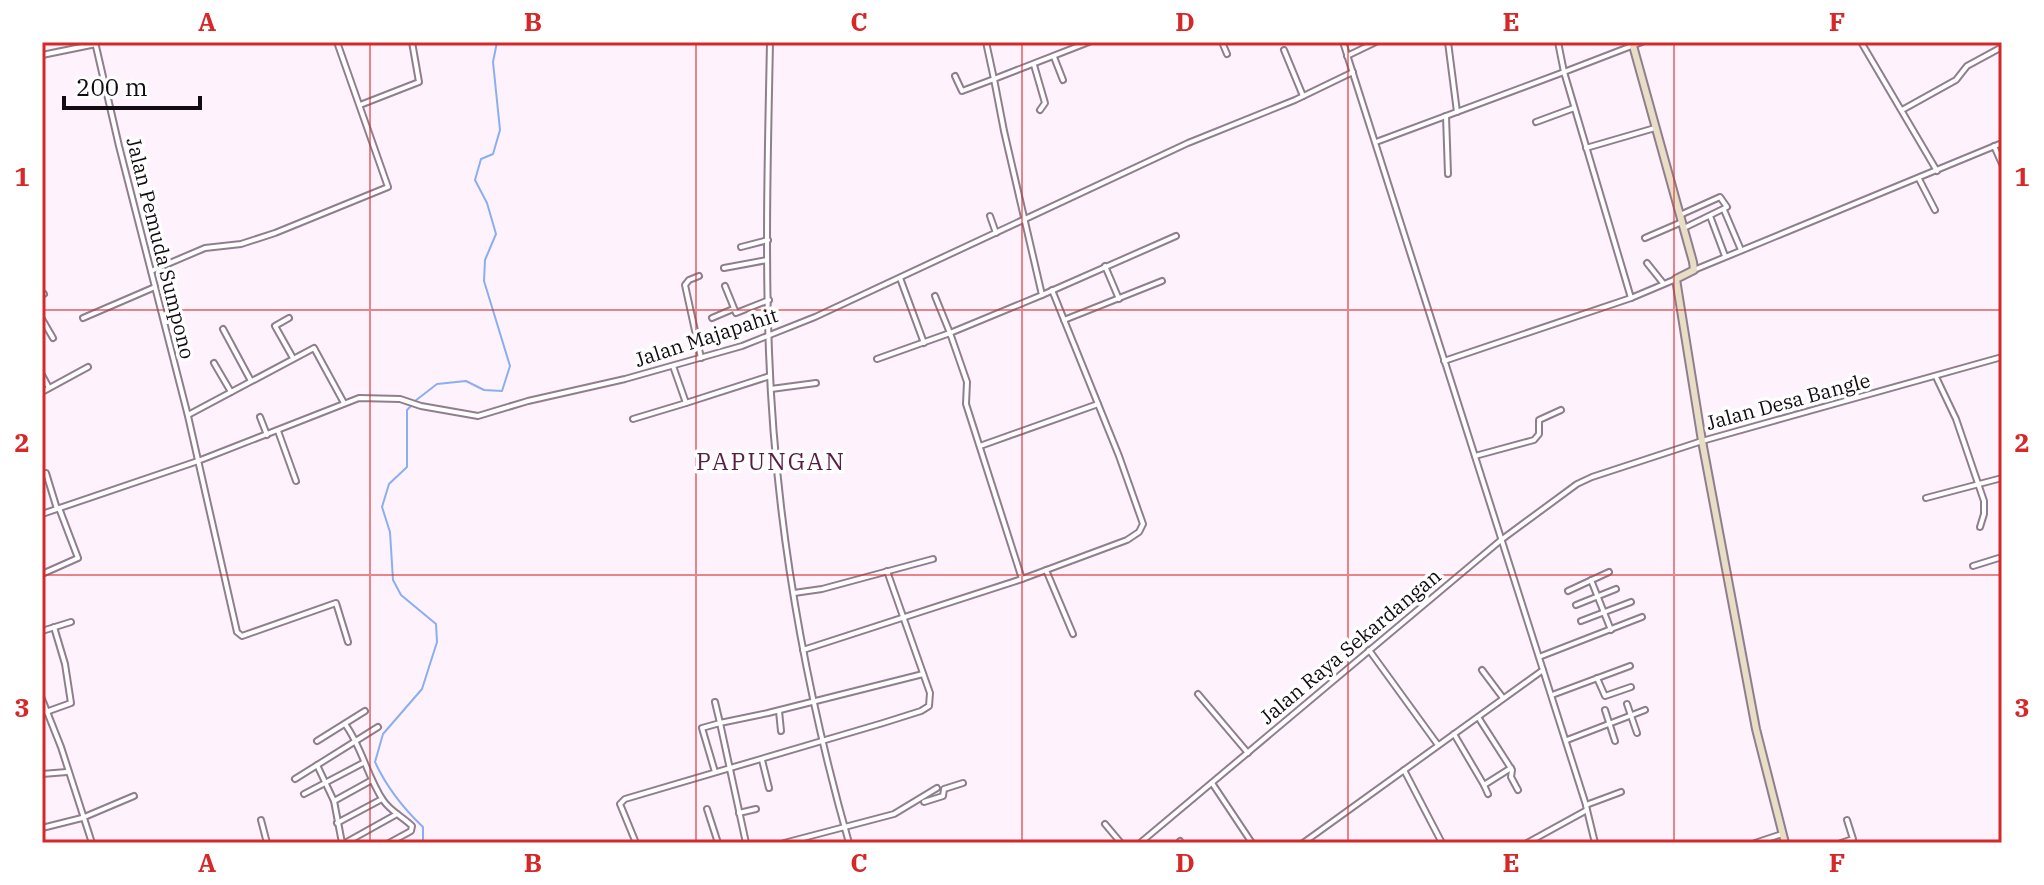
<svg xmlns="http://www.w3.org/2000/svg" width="2044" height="885" font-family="'IBM Plex Serif',serif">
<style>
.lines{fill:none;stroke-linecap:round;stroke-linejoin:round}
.stream{stroke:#8aaff1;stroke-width:2}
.street-casing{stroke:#907e8e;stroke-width:8}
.secondary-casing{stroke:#907e8e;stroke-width:10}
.street{stroke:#fff;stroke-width:4}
.secondary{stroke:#e8ddc5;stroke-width:6}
.grid{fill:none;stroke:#d62828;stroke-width:2;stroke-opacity:0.55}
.labels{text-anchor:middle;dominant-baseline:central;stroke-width:7;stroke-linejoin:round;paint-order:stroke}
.street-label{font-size:20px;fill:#120b11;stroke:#fff}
.quarter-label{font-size:24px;letter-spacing:2px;fill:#591d43;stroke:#fff}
.neatline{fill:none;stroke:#d62828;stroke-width:3}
.grid-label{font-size:26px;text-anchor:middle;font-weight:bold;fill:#d62828}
</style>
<rect width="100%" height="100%" fill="#fef2fd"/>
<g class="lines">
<g class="stream">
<polyline points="415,401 437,384 466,381 484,390 502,391 510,366 484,281 485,260 496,234 487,203 475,180 481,159 493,154 500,130 493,62 497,42"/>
<path d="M 411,406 L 407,410 L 407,467 L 389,484 L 382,507 L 390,532 L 393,580 L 401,595 L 436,624 L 437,642 L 422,689 L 383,734 L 375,762 C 387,788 402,807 423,827 L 423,843"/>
</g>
<defs>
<g id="street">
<polyline points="95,42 119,146 188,416 237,632 242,636 336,603 348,642"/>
<path d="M 770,42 C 768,145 765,249 769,352 C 775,518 804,684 849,843"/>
<polyline points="1222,42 1227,54"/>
<polyline points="1343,42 1586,805 1587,810 1527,843"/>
<polyline points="1448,42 1457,112"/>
<polyline points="1642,42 1564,72 1631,298 1676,279"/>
<polyline points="1861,42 1937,171"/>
<polyline points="1284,50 1303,96"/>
<polyline points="42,55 96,44"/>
<polyline points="1347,56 1376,42"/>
<polyline points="1054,57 1063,80"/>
<polyline points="1034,65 1045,103 1040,110"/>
<polyline points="955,76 962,91 994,79 986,42"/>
<polyline points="360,105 419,82 412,42"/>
<polyline points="1902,110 1956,80 1967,66 2002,47"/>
<polyline points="1446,116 1448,174"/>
<polyline points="1536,122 1574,108"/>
<polyline points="1376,142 1564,72 1558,42"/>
<polyline points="1994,146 2002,164"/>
<polyline points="1586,148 1655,128"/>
<polyline points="1919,179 1935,210"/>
<polyline points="1724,210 1741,250"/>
<polyline points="1680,215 1720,197 1727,207 1684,228"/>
<polyline points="990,216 996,233"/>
<polyline points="1710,216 1725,256"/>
<polyline points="1645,238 1682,222"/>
<polyline points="741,247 768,240"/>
<polyline points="1647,263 1663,283"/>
<polyline points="1105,266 1119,299"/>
<polyline points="724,268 767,260"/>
<polyline points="1694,270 2002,143"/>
<polyline points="151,271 205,248 241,244 275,233 388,187 337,42"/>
<polyline points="699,276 689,280 685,285 701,358"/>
<polyline points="900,278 924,343"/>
<polyline points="725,286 736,313 769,300"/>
<polyline points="42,295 44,294"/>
<polyline points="1042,295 1176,236"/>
<polyline points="83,318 155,287"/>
<polyline points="289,318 275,326 293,358"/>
<polyline points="712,318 733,309"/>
<polyline points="42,319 53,338"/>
<polyline points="1064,320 1162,281"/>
<polyline points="223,329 251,381"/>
<polyline points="877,359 950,333 935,296"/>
<polyline points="1444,361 1631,298"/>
<polyline points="214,363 231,392"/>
<polyline points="673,366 686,403 770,376"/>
<polyline points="42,375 49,388"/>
<polyline points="1936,377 1956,419 1984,501 1984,514 1980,527"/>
<polyline points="771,389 816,383"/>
<polyline points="42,392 88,367"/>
<polyline points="188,415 314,348 344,403"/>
<polyline points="260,417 267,435"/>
<polyline points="633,419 686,403"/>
<polyline points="278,431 296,481"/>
<polyline points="980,446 1098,404"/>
<polyline points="1475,456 1534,440 1539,434 1539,420 1561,410"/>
<polyline points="46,473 57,509"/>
<polyline points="1926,498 2002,478"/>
<polyline points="42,514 198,461 359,398 400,399 421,406 478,416 528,401 625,379 742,346 815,317 1188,143 1295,100 1353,72"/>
<polyline points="1973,566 2002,557"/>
<polyline points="1046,570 1073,634"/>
<polyline points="42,574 78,558 59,508"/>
<polyline points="1022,579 1127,540 1139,532 1143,524 1119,456 1052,290"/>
<polyline points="1591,580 1611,630"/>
<polyline points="1568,591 1609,572"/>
<polyline points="794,593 822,589 933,559"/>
<polyline points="1576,605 1616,589"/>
<polyline points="1581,621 1631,602"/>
<polyline points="42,631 71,622"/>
<polyline points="803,650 1022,579 966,404 967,382 950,333 1042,295 1004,131 994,79 1089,42"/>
<polyline points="1369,650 1438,745"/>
<polyline points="1539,657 1642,617"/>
<polyline points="1482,670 1503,698"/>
<polyline points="1597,678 1605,696 1631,687"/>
<polyline points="1198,694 1248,753"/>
<polyline points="1552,695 1630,666"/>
<polyline points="42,699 61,747 92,843"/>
<polyline points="1627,704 1637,733"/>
<polyline points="1605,710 1615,741"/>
<polyline points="779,711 781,731"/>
<polyline points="46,712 71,703 65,664 54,627"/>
<polyline points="1478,717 1512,770 1511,777 1518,790"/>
<path d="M 345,724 C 362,747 367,776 383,800 C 390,811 403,817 412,826 L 411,831 L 389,843"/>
<polyline points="1454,734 1484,785 1511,768"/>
<polyline points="1567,740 1645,710"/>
<polyline points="317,741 365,711"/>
<polyline points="762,760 769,788"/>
<polyline points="317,765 334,801 342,843"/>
<polyline points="1404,770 1442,843"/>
<polyline points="715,772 702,728 720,723 715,702"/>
<polyline points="42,774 67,772"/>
<polyline points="295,779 378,727"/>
<polyline points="1212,783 1252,843"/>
<polyline points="1484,785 1488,794"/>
<polyline points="304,794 363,763"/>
<polyline points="334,801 372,780"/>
<polyline points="924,802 943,796 944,789 963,783"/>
<polyline points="1586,805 1621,792"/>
<polyline points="707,809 718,843"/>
<polyline points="1587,810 1595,843"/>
<polyline points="739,813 756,809"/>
<polyline points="261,820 267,843"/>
<polyline points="337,823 382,799"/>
<polyline points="1105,824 1121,843"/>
<polyline points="42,828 82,818 134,796"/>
<polyline points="1180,841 1181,843"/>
<polyline points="345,843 397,814"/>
<polyline points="636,843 620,804 625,799 883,723 921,711 929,706 930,693 887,571"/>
<polyline points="746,843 720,723 768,713 923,674"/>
<polyline points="784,843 894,814 937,788"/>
<polyline points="1140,843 1501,540 1577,484 1592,477 1702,441 2002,357"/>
<polyline points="1303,843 1543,670"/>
<polyline points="1755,843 1782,834"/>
<polyline points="1841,843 1853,839 1847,820"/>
</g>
<polyline id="secondary" points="1632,42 1693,262 1694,270 1676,279 1702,441 1756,729 1785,843"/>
</defs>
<use href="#street" class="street-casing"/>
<use href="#secondary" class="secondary-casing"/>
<use href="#street" class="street"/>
<use href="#secondary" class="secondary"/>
</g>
<path class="grid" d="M 370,42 L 370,843M 696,42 L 696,843M 1022,42 L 1022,843M 1348,42 L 1348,843M 1674,42 L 1674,843M 42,310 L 2002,310M 42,575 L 2002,575"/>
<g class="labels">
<g class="street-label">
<text transform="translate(161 248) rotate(76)">Jalan Pemuda Sumpono</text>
<text transform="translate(706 337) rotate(-18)">Jalan Majapahit</text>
<text transform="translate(1788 401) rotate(-15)">Jalan Desa Bangle</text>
<text transform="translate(1350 646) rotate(-40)">Jalan Raya Sekardangan</text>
</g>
<g class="quarter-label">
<text x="771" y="461">PAPUNGAN</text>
</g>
</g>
<rect width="2044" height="885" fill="none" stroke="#ffffff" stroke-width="88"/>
<path d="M64 96v12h136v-12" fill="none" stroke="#120b11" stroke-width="4"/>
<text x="76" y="96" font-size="24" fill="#120b11" stroke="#ffffff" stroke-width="6" paint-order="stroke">200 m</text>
<rect x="44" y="44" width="1956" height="797" class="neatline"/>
<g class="grid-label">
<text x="207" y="31">A</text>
<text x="533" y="31">B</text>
<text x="859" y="31">C</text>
<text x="1185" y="31">D</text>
<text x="1511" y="31">E</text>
<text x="1837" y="31">F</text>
<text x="22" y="186">1</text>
<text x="2022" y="186">1</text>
<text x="22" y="452">2</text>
<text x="2022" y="452">2</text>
<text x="22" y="717">3</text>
<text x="2022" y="717">3</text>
<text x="207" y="872">A</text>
<text x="533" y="872">B</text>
<text x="859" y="872">C</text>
<text x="1185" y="872">D</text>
<text x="1511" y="872">E</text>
<text x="1837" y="872">F</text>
</g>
</svg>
